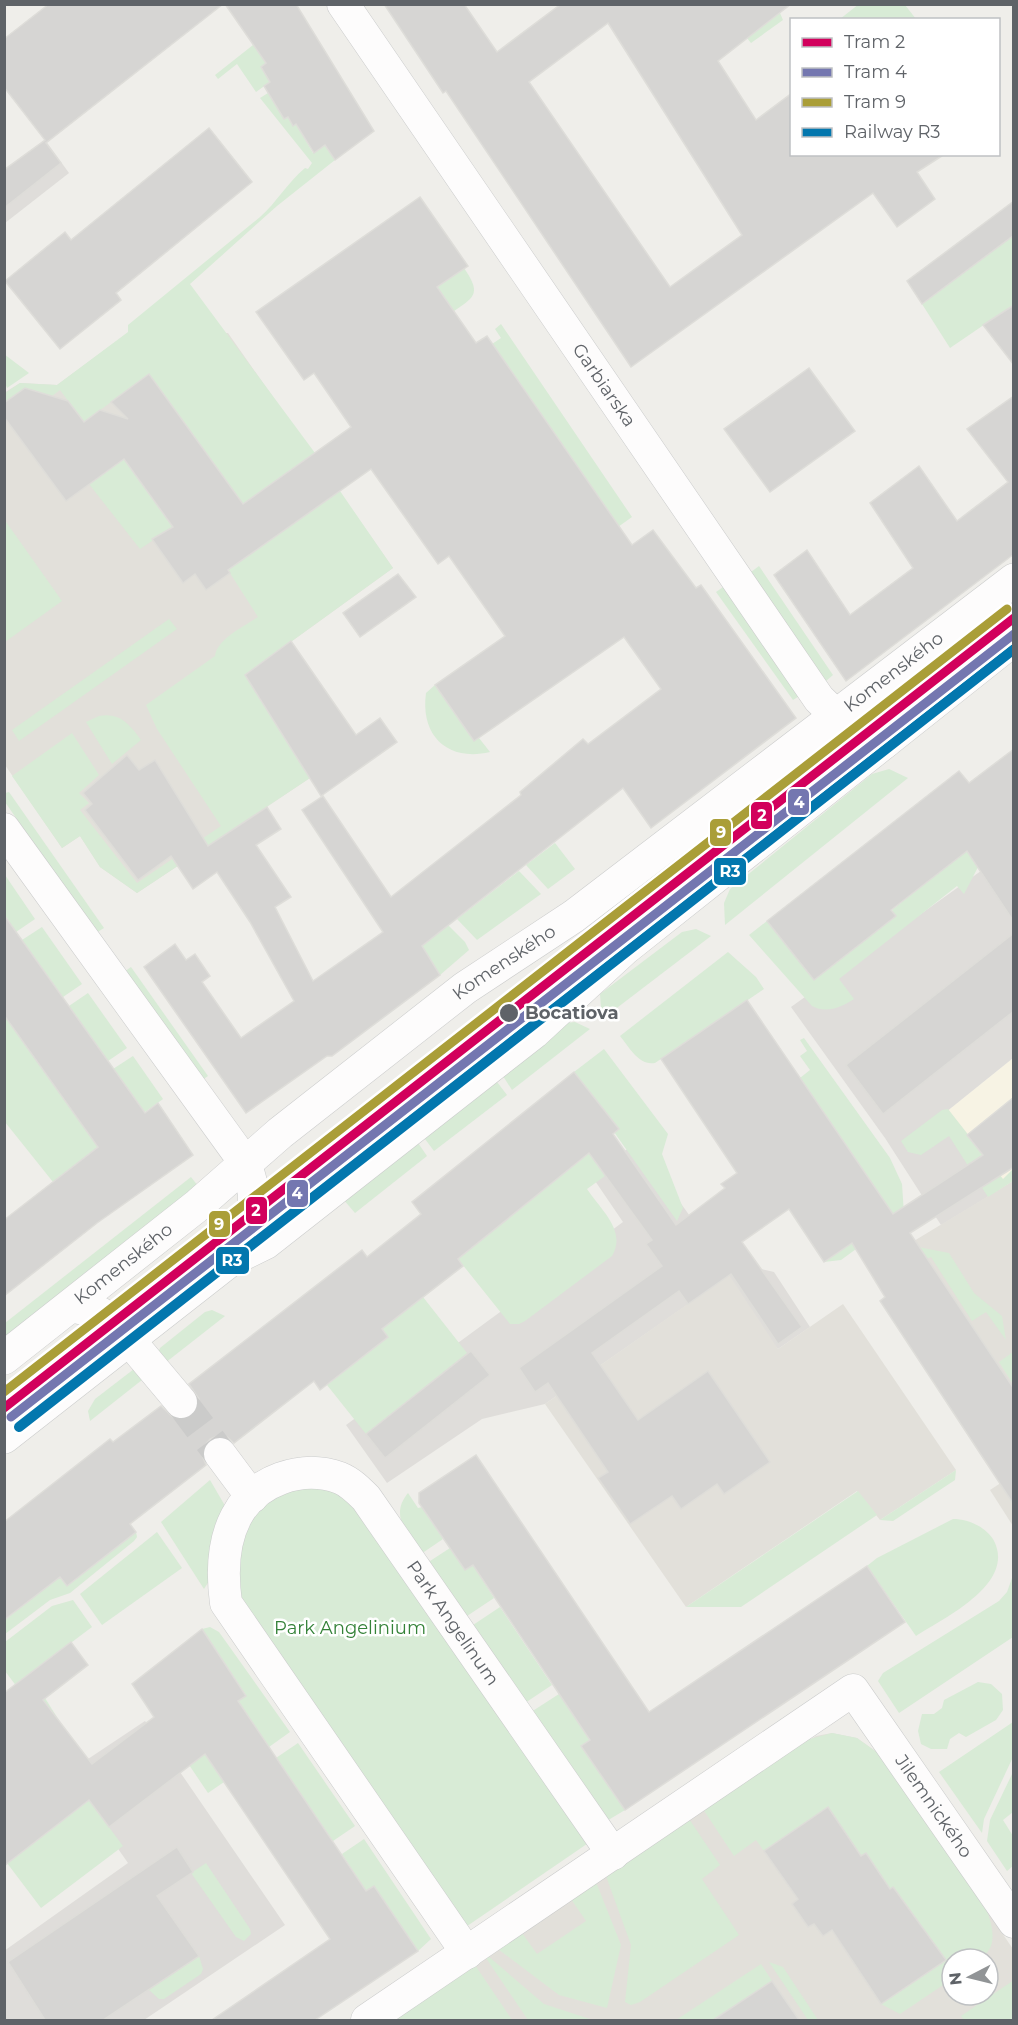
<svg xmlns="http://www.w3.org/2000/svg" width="1018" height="2025" font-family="Montserrat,sans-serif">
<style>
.commercial{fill:#f7f3e4}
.industrial{fill:#dfddda}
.education{fill:#e2e0da;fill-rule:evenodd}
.green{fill:#d8ebd6}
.building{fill:#d6d5d3;stroke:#deddd9;stroke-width:1.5;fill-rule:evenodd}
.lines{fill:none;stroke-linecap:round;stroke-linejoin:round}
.minor-tunnel{stroke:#cbcbca;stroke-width:32;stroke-dasharray:32 16;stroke-linecap:butt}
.minor-casing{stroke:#cbcccc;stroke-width:33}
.tertiary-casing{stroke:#cbcccc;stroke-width:34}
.minor{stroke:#fdfcfc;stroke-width:32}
.tertiary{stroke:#fdfcfc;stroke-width:33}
.rail-1-casing{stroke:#fff;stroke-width:15}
.rail-1{stroke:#0377ae;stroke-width:10}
.tram-1-casing{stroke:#fff;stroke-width:14}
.tram-2-casing{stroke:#fff;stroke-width:14}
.tram-3-casing{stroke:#fff;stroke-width:14}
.tram-1{stroke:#d2005c;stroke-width:9}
.tram-2{stroke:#7477b0;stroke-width:9}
.tram-3{stroke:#aa9e38;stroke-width:9}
.stop-dot{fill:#5f6368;stroke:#fff;stroke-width:2}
.labels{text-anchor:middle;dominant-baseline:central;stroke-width:5;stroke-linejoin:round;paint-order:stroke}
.street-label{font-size:18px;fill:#5f6368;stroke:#fff}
.stop-label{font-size:18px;font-weight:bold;fill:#5f6368;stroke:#fff;text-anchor:start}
.park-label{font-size:18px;fill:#348238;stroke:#fff}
.line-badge{stroke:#fff;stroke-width:2}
.badge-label{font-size:16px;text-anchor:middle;font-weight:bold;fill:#fff}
</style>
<rect width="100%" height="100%" fill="#efeeea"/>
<polygon class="commercial" points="1013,1058 1013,1181 999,1190 941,1116"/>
<g class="industrial">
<polygon points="45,140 69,173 5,223 5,170"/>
<polygon points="1013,848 1013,1058 941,1116 999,1190 941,1225 885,1138 791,1007"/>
<polygon points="637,1142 712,1247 740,1264 774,1272 810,1327 778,1349 717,1284 545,1404 482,1419 387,1483 346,1425 623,1222 591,1175"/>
<polygon points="145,1721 285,1925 144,2020 5,2020 4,1951 128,1863 86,1803 108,1786 88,1759"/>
</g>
<g class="education">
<polygon points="129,332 228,333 393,568 245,675 310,778 137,893 100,867 80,836 62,848 5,765 4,393 20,383 57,385"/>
<polygon points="1013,1181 1013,1469 1002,1451 986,1463 880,1301 886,1297 909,1244"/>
<polygon points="729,1275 778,1349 843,1304 956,1470 880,1520 857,1491 686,1607 545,1404"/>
<polygon points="1013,1475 1013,1526 990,1490"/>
<path d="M 832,1733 L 857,1738 L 878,1753 L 1013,1949 L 1013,2020 L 391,2020 L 703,1809 L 816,1736 ZM 952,1959 L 988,1959 L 988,1995 L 952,1995 Z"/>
</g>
<g class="green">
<polygon points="859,4 905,5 916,19 840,19"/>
<polygon points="720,5 730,5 752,34 780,13 783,20 751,43"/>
<polygon points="253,45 272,60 261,67 270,82 256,92 237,64 218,79 215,75"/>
<path d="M 268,93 L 284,118 L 288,117 L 293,126 L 296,124 L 313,153 L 325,145 L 335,160 L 277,206 L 190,284 L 315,453 L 243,504 L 149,374 L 84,422 L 60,390 L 52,396 L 25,388 L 5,403 L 5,393 L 20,383 L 57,385 L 128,332 L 128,325 L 260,217 C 277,202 287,183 305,168 L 308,169 L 312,163 L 260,98 Z"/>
<polygon points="1013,235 1013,305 950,348 922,304"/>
<path d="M 464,268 C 480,292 477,296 454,311 L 437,287 Z"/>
<polygon points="501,324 632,517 618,527 492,344 501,338 495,329"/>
<polygon points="4,354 29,373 7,388 5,383"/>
<polygon points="124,459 173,527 140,549 89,484"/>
<path d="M 340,491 L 393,568 L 245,675 L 310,778 L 137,893 L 100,867 L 80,836 L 62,848 L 12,776 L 72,733 L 99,775 L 79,793 L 89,803 L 80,810 L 137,883 L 221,826 L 157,729 L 146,705 L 215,656 C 217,639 245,626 258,617 L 228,570 Z"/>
<polygon points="4,519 62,601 5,642 4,642"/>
<polygon points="759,566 833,675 826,681 751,572"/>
<polygon points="726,585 801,695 793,700 716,592"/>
<polygon points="169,619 177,629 19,741 12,730"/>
<path d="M 435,685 L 474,741 L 479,738 L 490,752 C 448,762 420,736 426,693 Z"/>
<path d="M 99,716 C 120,712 130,725 141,740 L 112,764 L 86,722 Z"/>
<polygon points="889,769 908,778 725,925 724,903 730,889 872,774"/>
<polygon points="9,792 104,928 96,933 5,802 5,793"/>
<path d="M 1001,823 L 964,894 L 957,886 L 839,979 L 854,999 C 842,1007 826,1014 812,1006 L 749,935 L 767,921 L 814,980 L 896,916 L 892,910 Z"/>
<polygon points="555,843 575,869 548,889 526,865"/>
<polygon points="519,871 541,894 477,940 457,919"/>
<polygon points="5,875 35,919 16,932 5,915"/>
<polygon points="448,925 465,942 469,950 440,975 422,946"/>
<polygon points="42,927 82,984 63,997 22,940"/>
<polygon points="696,929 711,936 605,1017 601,1008 600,994 682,932"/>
<path d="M 728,952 L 756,977 L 764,989 L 655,1063 C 639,1066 629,1047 620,1036 Z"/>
<polygon points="131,967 208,1076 202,1080 124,972"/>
<polygon points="88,993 127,1048 108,1061 69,1006"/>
<polygon points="4,1015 103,1144 53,1182 5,1122"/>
<polygon points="575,1022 590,1029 512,1090 501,1073 566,1023"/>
<polygon points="804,1038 890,1158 902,1184 904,1214 841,1260 824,1262 892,1216 800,1078 810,1070 800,1056 807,1051 800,1040"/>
<polygon points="604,1049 668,1134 662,1154 683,1208 677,1221 614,1132 618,1129 574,1072"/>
<polygon points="133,1056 163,1099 145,1112 113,1069"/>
<polygon points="494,1078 507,1095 434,1151 422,1135"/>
<polygon points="948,1109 1003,1179 1013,1169 1013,1181 988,1197 949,1136 921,1155 908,1152 901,1141 942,1110"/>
<path d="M 613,1134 L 630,1158 L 587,1189 C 601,1210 627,1231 612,1256 L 525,1321 L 519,1324 L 510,1324 L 458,1259 Z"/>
<polygon points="416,1140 427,1156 355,1213 343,1199"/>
<polygon points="191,1177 198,1186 5,1337 5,1323"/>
<polygon points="913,1246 949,1253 974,1293 1002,1316 1006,1340 986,1312 972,1321 931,1257 923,1261"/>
<polygon points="423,1297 467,1353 366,1434 327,1385 388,1337 382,1329"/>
<polygon points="212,1310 225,1316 165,1363 158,1353 160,1348 205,1312"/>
<polygon points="1013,1352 1013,1384 999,1362"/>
<polygon points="134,1369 147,1376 90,1421 88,1411 95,1399"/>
<polygon points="956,1470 955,1480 893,1521 880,1520"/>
<polygon points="342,1479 600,1835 454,1935 224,1586 252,1497"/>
<polygon points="210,1480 224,1504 225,1515 211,1578 204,1589 161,1522"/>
<polygon points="858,1491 877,1515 741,1607 686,1607"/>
<path d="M 408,1493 L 418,1508 L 422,1507 L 443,1539 L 421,1554 C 408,1533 389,1516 408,1493 Z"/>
<path d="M 953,1519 C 968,1519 984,1526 993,1539 C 1018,1583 944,1618 916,1636 L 867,1566 L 877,1558 Z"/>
<polygon points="136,1532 137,1537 134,1541 70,1593 50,1600 5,1634 5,1620 59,1577 67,1586"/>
<polygon points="157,1532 182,1568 102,1625 80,1594"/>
<polygon points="450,1548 465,1570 473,1565 494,1598 464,1618 427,1563"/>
<polygon points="1012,1578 1013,1637 899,1713 878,1681 883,1673 999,1601 1007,1592"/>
<polygon points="73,1600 92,1627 48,1660 45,1698 60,1722 42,1736 29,1703 5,1671 5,1642 52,1606"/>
<polygon points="500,1607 552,1685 522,1705 470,1627"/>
<polygon points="210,1627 219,1632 290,1732 269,1747 238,1701 246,1695 202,1629"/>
<polygon points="978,1682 991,1684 1002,1694 1003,1710 996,1720 966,1737 959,1733 950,1739 947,1749 931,1749 921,1744 918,1731 922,1714 934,1714 942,1708 944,1700"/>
<polygon points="559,1694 590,1740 581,1746 625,1810 605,1822 528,1714"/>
<polygon points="1013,1722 1013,1757 984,1819 982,1833 939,1772"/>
<polygon points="195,1731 224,1782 208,1793 179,1750"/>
<path d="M 832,1733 L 857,1738 L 878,1753 L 987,1911 C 993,1927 999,1951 977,1959 C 971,1961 959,1959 952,1959 L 952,1979 L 900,2014 L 881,2004 L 946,1960 L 894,1887 L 886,1892 L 882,1876 L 866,1854 L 861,1856 L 828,1807 L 764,1851 L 756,1840 L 734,1856 L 703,1809 L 806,1740 Z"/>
<polygon points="298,1743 355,1826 333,1841 276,1758"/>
<polygon points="1013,1772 1013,1812 1003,1820 1013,1836 1013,1866 1007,1871 987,1841 990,1820"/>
<polygon points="108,1786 91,1803 123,1846 41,1908 7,1863"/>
<polygon points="689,1819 720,1865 702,1879 739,1935 640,2002 631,2005 625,2002 631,1945 606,1876"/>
<polygon points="364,1839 431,1939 418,1951 374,1887 366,1891 342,1854"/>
<polygon points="206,1863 250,1929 251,1934 244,1941 236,1937 191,1873"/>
<polygon points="596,1882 621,1945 607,2008 559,1995 498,1949 522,1933 537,1954 586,1921 571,1899"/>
<polygon points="199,1956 203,1969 201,1974 164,1999 159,1999 149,1990"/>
<polygon points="488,1956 544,2004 593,2020 528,2020 486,1958"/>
<polygon points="769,1962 783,1967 818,2020 808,2020"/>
<polygon points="761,1964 772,1981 713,2020 676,2020"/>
<polygon points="475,1965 512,2020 391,2020"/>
<polygon points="1014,1980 1013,2020 964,2020 961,2016"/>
</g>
<g class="building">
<polygon points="49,4 223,4 46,143 61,163 4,208 4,170 45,140 4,87 4,39"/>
<polygon points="225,4 296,4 374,131 335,160 325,145 314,153 296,124 293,126 288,117 284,119 264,86 270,82 261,67 266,63"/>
<path d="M 384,4 L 464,4 L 497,52 L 561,4 L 791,4 L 718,61 L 756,120 L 792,93 L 792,154 L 945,154 L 917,172 L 935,199 L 897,227 L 873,193 L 631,367 L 446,91 L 443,93 ZM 608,23 L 742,235 L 670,287 L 529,82 Z"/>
<polygon points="209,128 252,182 116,293 121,300 60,349 5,281 65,232 71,240"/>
<polygon points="420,197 468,266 437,287 476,343 487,336 632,545 653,530 696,588 701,585 796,718 651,828 623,788 422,946 440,975 332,1056 327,1056 246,1113 144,967 175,944 186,960 195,954 210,976 202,982 241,1038 294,1001 250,922 217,872 193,889 171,856 138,880 85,810 92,804 83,793 127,755 139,770 155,760 208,846 267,807 281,829 256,845 291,897 275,907 313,981 383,932 302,810 323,796 391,897 521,795 520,792 583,739 588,744 661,689 624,637 474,741 435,685 505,636 449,556 438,564 371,469 228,570 230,573 206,590 195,574 183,583 152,539 173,527 124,459 66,501 4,417 4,403 25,388 68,401 84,422 100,410 128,419 111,402 149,374 243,504 351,427 314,373 304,380 256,312"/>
<polygon points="1014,201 1014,235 922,304 907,281"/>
<polygon points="1014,305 1014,365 983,325"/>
<polygon points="809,368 855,431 770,492 724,429"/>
<polygon points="1014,396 1014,554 846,681 774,575 807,550 850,615 913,568 870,503 919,466 957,521 1008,482 967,429"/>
<polygon points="398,574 416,597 360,637 343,613"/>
<polygon points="291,641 356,735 380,718 397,742 321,796 245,675"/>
<polygon points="1014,749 1014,922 967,851 891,910 896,916 814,980 767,921 959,771 969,783"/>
<polygon points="4,915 145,1113 158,1103 193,1155 97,1223 4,1296 4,1220 98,1147 4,1015"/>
<polygon points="1014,933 1014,1011 883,1114 846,1065"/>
<polygon points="747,1000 893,1214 983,1155 967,1135 1014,1097 1014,1167 910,1233 1014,1389 1014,1505 880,1301 885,1297 852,1243 824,1262 789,1209 742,1242 802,1327 778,1344 731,1274 688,1304 679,1291 592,1353 638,1420 708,1371 770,1462 724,1494 717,1484 681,1509 672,1496 630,1524 598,1478 608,1472 548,1383 535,1392 519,1368 662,1266 646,1244 652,1240 589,1153 458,1259 463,1266 382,1329 388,1337 320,1390 314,1381 234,1443 227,1437 217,1436 210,1439 204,1446 202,1455 206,1465 130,1524 136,1532 67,1586 60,1577 4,1620 4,1522 110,1439 113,1442 161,1406 175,1419 185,1420 192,1416 198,1409 199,1399 189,1384 362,1250 367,1257 421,1214 412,1202 574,1072 619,1129 613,1134 676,1225 725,1188 721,1184 737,1173 661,1059"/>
<polygon points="471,1351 490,1375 385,1458 366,1434"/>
<polygon points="476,1455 649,1712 867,1566 905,1622 625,1810 581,1746 590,1740 473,1565 465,1570 419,1503 419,1493"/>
<polygon points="202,1629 246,1696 238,1701 366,1891 374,1886 418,1951 315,2020 212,2020 330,1939 205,1754 109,1827 89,1800 4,1866 4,1693 71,1642 88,1665 43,1700 92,1764 154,1717 132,1684"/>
<polygon points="828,1807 861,1856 866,1853 890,1889 893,1887 946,1960 881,2004 832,1930 823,1936 814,1924 808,1927 792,1904 798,1899 764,1851"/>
<polygon points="177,1847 193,1872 157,1896 199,1956 103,2020 45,2020 8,1962"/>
<polygon points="772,1981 799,2020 713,2020"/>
</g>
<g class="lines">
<polyline class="minor-tunnel" points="181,1402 220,1454"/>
<defs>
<g id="minor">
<path id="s1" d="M 343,4 L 819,699 C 839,719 859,733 885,742"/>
<polyline points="4,829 246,1164 254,1193 254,1212 230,1260"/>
<polyline points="71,1306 100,1313 114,1322 181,1402"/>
<polyline points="220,1454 252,1497"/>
<path id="s2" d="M 467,1953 L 226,1603 C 222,1574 222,1544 236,1517 C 255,1480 302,1464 340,1478 C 350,1482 358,1490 366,1498 L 613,1854"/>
<path id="s3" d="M 367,2020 L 853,1690 L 1014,1922"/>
</g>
<g id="tertiary">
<path id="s4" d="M 4,1358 L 198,1205 L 280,1133 L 465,988 L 574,916 L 1014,580"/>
<polyline points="4,1437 230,1260 265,1243 534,1032 624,949 1014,639"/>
</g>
</defs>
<use href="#minor" class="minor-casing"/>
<use href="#tertiary" class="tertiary-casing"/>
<use href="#minor" class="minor"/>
<use href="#tertiary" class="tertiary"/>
<defs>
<polyline id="rail-1" points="19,1427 1014,649"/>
</defs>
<use href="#rail-1" class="rail-1-casing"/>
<use href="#rail-1" class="rail-1"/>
<defs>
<polyline id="tram-1" points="4,1408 1014,618"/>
<polyline id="tram-2" points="11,1417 1014,634"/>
<polyline id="tram-3" points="4,1392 1007,609"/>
</defs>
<use href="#tram-1" class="tram-1-casing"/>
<use href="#tram-2" class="tram-2-casing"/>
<use href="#tram-3" class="tram-3-casing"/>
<use href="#tram-1" class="tram-1"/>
<use href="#tram-2" class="tram-2"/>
<use href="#tram-3" class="tram-3"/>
</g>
<circle class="stop-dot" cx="509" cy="1013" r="10"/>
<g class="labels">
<g class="street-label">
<text stroke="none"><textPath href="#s1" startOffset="462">Garbiarska</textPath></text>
<text stroke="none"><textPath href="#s4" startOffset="1124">Komenského</textPath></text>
<text stroke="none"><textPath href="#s4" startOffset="638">Komenského</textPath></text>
<text stroke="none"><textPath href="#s4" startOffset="152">Komenského</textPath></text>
<text stroke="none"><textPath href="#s2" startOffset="819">Park Angelinum</textPath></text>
<text stroke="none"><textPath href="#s3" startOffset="729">Jilemnického</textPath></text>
</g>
<g class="stop-label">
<text x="525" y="1013">Bocatiova</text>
</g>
<g class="park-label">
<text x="350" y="1628">Park Angelinium</text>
</g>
</g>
<g class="line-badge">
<rect x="787" y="788" width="23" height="28" rx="6" fill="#7477b0"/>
<rect x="750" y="801" width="23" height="29" rx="6" fill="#d2005c"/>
<rect x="709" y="818" width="23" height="29" rx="6" fill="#aa9e38"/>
<rect x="713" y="857" width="34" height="29" rx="6" fill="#0377ae"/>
<rect x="286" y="1179" width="23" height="29" rx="6" fill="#7477b0"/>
<rect x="245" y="1196" width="23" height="29" rx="6" fill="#d2005c"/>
<rect x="208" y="1210" width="23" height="28" rx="6" fill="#aa9e38"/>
<rect x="215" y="1246" width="35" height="29" rx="6" fill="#0377ae"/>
</g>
<g class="badge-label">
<text x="799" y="808">4</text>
<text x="762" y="821">2</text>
<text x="721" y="838">9</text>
<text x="730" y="877">R3</text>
<text x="297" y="1199">4</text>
<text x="256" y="1216">2</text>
<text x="219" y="1230">9</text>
<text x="232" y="1266">R3</text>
</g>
<rect width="1018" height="2025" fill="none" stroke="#5f6368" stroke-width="12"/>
<rect x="790" y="18" width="210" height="138" fill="#ffffff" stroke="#bfc1c3" stroke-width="1.5"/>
<rect x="802" y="38" width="30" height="9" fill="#d2005c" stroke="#bfc1c3" stroke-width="1.5"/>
<text x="844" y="48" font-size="18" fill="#5f6368">Tram 2</text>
<rect x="802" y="68" width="30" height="9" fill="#7477b0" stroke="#bfc1c3" stroke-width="1.5"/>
<text x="844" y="78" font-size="18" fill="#5f6368">Tram 4</text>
<rect x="802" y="98" width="30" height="9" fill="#aa9e38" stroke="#bfc1c3" stroke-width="1.5"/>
<text x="844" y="108" font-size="18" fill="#5f6368">Tram 9</text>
<rect x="802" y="128" width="30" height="9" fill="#0377ae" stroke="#bfc1c3" stroke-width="1.5"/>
<text x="844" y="138" font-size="18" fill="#5f6368">Railway R3</text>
<g transform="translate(970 1977) rotate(263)"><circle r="28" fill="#ffffff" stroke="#bfc1c3" stroke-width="1.5"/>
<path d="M0-4.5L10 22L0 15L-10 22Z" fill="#919496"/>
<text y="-9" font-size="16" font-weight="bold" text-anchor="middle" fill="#5f6368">N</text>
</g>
</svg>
